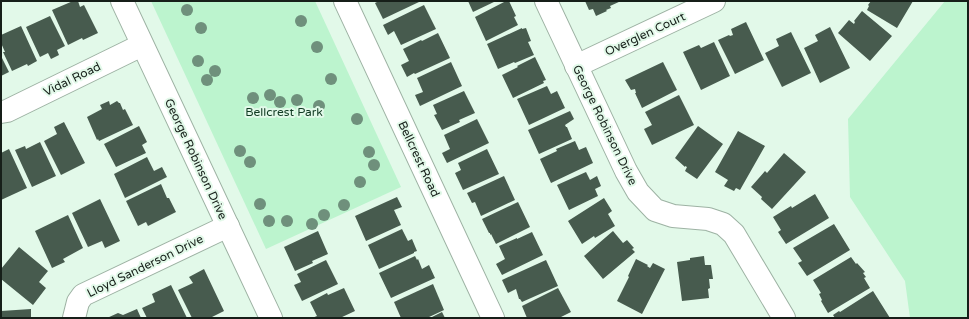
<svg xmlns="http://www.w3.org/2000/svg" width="969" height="319" font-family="'Varela Round',sans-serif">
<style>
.green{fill:#bcf4ce}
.building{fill:#475b4e}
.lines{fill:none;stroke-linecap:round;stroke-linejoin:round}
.minor-casing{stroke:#9db2a3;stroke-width:24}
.minor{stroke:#fff;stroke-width:22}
.tree{fill:#6f907c}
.labels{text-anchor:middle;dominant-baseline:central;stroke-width:4;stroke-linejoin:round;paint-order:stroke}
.street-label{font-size:12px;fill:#161f19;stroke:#e2f9e9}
.park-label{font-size:12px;fill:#113b23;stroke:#e2f9e9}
</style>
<rect width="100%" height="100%" fill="#e2f9e9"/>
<g class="green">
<polygon points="151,1 315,1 401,187 266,249"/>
<polygon points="945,1 968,1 968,318 910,318 905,281 850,197 848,119"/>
</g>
<g class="building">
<polygon points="73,1 78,1 80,7 84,5 98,33 83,40 82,38 68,45 52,10"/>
<polygon points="379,1 418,1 419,2 383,19 375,3"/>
<polygon points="468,1 496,1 473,12"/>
<polygon points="506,1 509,1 516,16 514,17 518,25 486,41 475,17"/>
<polygon points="585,1 621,1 610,6 611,8 606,10 607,11 596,16 593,9 589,10"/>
<polygon points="871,1 913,1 897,28 867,10 869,6 868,5"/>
<polygon points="424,5 436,29 401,45 394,31 388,35 383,25"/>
<polygon points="862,11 892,36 870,61 838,33 849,20 854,24 855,22 854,21"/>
<polygon points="50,16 65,46 57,50 59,55 51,59 48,53 40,57 26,27"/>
<polygon points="746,22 764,60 735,74 718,40 729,35 730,36 733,35 731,29"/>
<polygon points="21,26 37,61 28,66 27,64 12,71 3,52 5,52 1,43 1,35"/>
<polygon points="830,27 850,68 820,83 804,48 818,41 815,35"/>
<polygon points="522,28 522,29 526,28 531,41 528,42 534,55 515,63 514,62 498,69 487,44"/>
<polygon points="791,32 811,73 782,87 765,53 779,46 776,39"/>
<polygon points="438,33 450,58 415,74 414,73 407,77 401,65 409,61 403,49 421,40 422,41"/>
<polygon points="714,42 730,76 701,90 683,52 699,45 701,48"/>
<polygon points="1,56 9,72 1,76"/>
<polygon points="535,57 546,80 543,81 544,83 513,98 502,75 518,67 517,66"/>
<polygon points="451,62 462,86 420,106 415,95 423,92 417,78"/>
<polygon points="663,62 677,90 642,108 635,93 636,93 635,89 631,90 625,80"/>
<polygon points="547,86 551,94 557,91 565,108 529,125 517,99"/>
<polygon points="464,91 475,113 459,120 460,122 442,130 434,115 437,114 433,105"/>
<polygon points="679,95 694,125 652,145 644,129 652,125 645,112"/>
<polygon points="109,101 110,105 117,101 119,103 120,103 123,110 125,109 133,125 99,141 98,139 97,140 87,117 102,109 100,105"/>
<polygon points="570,111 574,119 565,125 566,127 567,127 572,139 539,154 528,130"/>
<polygon points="477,119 489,143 447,163 442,153 450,149 444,135"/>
<polygon points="64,122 85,163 61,175 44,141 57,134 54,127"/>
<polygon points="139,126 147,142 142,145 146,153 116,167 104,144"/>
<polygon points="698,126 723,144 697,179 685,171 687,167 685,166 685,167 675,158"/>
<polygon points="738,131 765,146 740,190 736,188 734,191 724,186 728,180 715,172"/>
<polygon points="575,141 579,150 586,147 593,163 551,183 540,159 557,151 556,149"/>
<polygon points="40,142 56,176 32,187 15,150 25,146 26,149"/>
<polygon points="9,149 27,188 1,200 1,153"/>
<polygon points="487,149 499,174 463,190 455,173 461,170 458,163"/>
<polygon points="784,153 806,172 772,209 761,199 762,197 751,187 765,171 767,173"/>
<polygon points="147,157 154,171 162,167 167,177 125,198 114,174"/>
<polygon points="586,172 590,180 597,176 601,186 595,189 598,196 569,210 557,185"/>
<polygon points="504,176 515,200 481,216 475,202 472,203 467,193"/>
<polygon points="161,184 167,198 169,198 176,212 148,226 146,222 138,226 126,201"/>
<polygon points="815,194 829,218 786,244 778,232 781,230 773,217 791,206 792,208"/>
<polygon points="397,197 402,207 394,210 401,225 366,241 355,216"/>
<polygon points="604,198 612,211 608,214 615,226 595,238 594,236 582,244 568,221"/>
<polygon points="100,199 120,241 105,248 102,241 88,247 72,213"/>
<polygon points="518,202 530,227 496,244 491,234 490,235 490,233 489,233 482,219"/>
<polygon points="68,215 83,248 63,259 65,262 52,268 35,231"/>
<polygon points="834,224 850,250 807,276 798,263 802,261 793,248"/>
<polygon points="402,229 408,241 412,239 417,251 414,252 414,253 379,269 368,245"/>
<polygon points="318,231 328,254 312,261 313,263 295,271 284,247"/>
<polygon points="613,231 623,243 627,240 634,248 632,249 635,252 603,279 584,256"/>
<polygon points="532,232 543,255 502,275 496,264 505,259 499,246 517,238 517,239"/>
<polygon points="19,247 48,271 39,282 46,288 33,305 1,279 1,269"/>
<polygon points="415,256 417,260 418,259 422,269 429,265 435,278 391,298 379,273"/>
<polygon points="704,256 705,265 711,265 713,279 709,279 710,288 708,289 709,298 682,301 677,262 690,260 690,258"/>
<polygon points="851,257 856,264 857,263 865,272 863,273 866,277 864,278 870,288 828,313 821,301 822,300 819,294 821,293 813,280"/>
<polygon points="636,259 648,265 647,266 650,268 653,263 665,269 642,314 617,301 629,277 628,276"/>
<polygon points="326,260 338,284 302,301 294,285 301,282 297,274"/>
<polygon points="546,260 558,286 522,302 520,299 519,299 516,289 508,293 502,280"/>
<polygon points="204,269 224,311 210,318 192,318 178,290 193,283 189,277"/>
<polygon points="433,284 444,310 427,318 401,318 394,302"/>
<polygon points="171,285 187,318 147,318 142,308 155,302 152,294"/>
<polygon points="344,288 355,311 340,318 312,318 317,316 310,302 327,293 328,295"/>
<polygon points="558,288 571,312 559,318 527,318 522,306"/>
<polygon points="873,291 890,318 835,318 833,315 839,311 840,312"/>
<polygon points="31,309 31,318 1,318 1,311"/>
<polygon points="137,309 141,318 107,318 118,313 123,315"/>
<polygon points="442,312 445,318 430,318"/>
</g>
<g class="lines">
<defs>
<g id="minor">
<polyline points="122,1 271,318"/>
<polyline points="345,1 493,318"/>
<polyline points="546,1 626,171 638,192 655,210 673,216 708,219 723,224 734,234 784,318"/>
<polyline points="576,66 714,1"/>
<polyline points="1,112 7,111 142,45"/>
<polyline points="74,318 78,302 83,295 228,226"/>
</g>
</defs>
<use href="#minor" class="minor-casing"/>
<use href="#minor" class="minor"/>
</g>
<g class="tree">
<circle cx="187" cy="10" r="6"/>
<circle cx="301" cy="21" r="6"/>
<circle cx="201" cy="28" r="6"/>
<circle cx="317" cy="47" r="6"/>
<circle cx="198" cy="61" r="6"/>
<circle cx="215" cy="71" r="6"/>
<circle cx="331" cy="79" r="6"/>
<circle cx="207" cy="80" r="6"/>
<circle cx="270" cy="95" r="6"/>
<circle cx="253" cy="98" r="6"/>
<circle cx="297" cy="100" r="6"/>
<circle cx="280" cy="102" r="6"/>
<circle cx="319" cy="106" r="6"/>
<circle cx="357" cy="119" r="6"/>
<circle cx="240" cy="151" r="6"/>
<circle cx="369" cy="152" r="6"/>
<circle cx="250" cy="162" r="6"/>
<circle cx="374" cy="165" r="6"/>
<circle cx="360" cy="182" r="6"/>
<circle cx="260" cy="204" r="6"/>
<circle cx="344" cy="205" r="6"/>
<circle cx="324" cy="215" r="6"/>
<circle cx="269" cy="221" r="6"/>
<circle cx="287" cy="221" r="6"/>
<circle cx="312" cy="224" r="6"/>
</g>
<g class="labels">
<g class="street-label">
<text transform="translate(645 34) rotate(-25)">Overglen Court</text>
<text transform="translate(72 79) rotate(-26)">Vidal Road</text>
<text transform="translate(605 125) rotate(64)">George Robinson Drive</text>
<text transform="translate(196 159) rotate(65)">George Robinson Drive</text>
<text transform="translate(419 159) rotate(65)">Bellcrest Road</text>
<text transform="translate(145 266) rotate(-26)">Lloyd Sanderson Drive</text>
</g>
<g class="park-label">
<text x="284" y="112">Bellcrest Park</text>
</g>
</g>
<rect width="969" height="319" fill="none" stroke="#161f19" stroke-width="4"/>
</svg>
